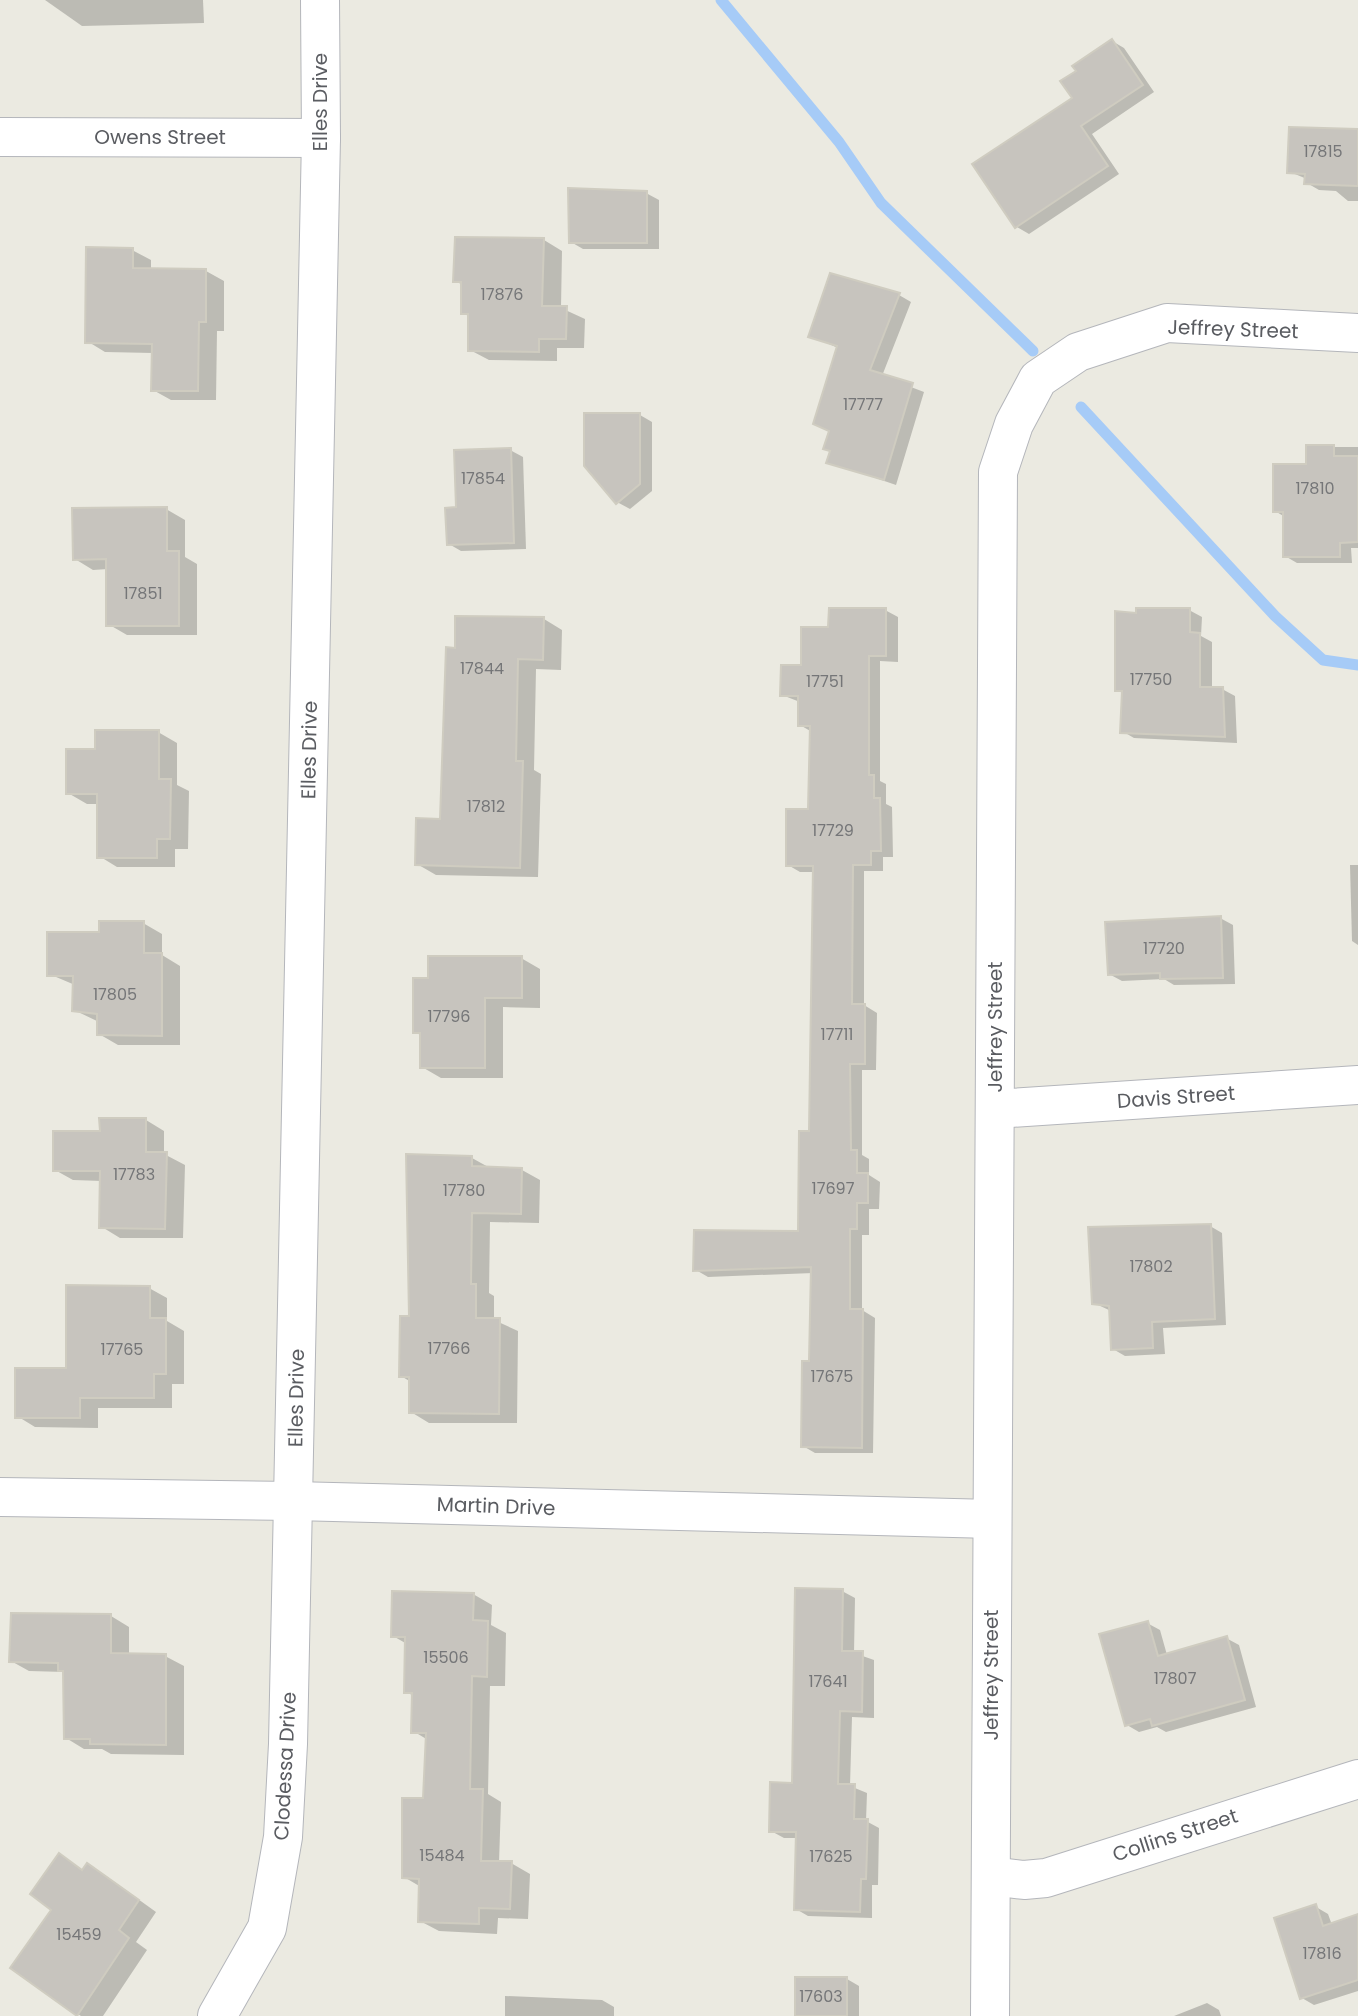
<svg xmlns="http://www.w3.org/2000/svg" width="1358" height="2016" font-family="Poppins,sans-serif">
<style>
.shadow{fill:#0003}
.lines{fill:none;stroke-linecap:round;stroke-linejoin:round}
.stream{stroke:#a6cbf7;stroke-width:11}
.building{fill:#c7c4be;stroke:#cfccc0;stroke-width:2}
.street-casing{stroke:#b4b6bb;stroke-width:40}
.street{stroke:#fff;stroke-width:38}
.labels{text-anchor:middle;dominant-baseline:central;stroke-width:8;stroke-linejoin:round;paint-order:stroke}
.number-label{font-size:16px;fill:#757678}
.street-label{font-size:20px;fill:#5a5c61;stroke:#fff}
</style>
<rect width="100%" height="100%" fill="#ebeae1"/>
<g class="shadow">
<polygon points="45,0 203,0 204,23 82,26"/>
<polygon points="1112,41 1124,48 1154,92 1092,134 1119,174 1029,234 1017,227"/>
<polygon points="1358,131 1358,201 1348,201 1336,191 1319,190 1307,183 1307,179 1290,172"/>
<polygon points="646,193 659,200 659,249 583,249 571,242"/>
<polygon points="544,240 562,251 561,308 585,319 584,348 557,348 557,361 489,360 470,350 470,317 463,313 463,285 455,281"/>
<polygon points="132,250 151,260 151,270 206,271 224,281 224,331 217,331 216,400 171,400 153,390 153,353 105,352 87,341"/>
<polygon points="831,276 899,295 911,302 882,376 924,392 896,485 829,462 831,432 815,423 838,348 811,336"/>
<polygon points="640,415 652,422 652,491 630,509 617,502"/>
<polygon points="1308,447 1358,447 1358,548 1351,548 1352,563 1297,563 1285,556 1285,517 1275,511 1308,466"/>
<polygon points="510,450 523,457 526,549 461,551 449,544 458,509"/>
<polygon points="166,509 185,520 185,557 197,564 197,635 127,635 108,624 108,569 93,570 75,559"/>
<polygon points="885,610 898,617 898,662 880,661 880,781 886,784 886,804 892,807 893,857 883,857 883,871 864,871 864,1005 877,1013 876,1070 862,1070 862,1155 869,1159 869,1175 880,1182 879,1209 869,1209 869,1235 862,1235 862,1310 875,1318 873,1453 815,1453 803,1446 811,1363 813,1273 708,1277 696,1270 800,1233 811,1133 814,872 800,872 788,865 810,811 812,732 800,725 800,702 782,695 830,629"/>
<polygon points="1189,610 1202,617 1201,636 1212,642 1212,689 1222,689 1235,696 1237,743 1134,738 1122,731 1124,694 1117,690 1138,615"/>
<polygon points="544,619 562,630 561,670 536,669 534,770 541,774 538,877 436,875 417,864 441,821 457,650"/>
<polygon points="158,732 177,743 177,785 189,791 188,849 175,849 175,867 117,867 99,856 99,804 87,804 68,793 97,751"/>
<polygon points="1350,865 1358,865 1358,945 1352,941"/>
<polygon points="1220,918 1233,925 1235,984 1174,985 1164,979 1122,981 1109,974"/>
<polygon points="143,923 162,934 162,955 180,966 180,1045 118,1045 99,1034 99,1022 74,1010 75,985 49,974 101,934"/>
<polygon points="521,958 540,969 540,1008 503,1007 503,1078 441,1078 422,1067 422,1036 415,1032 430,980"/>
<polygon points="146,1120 164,1131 164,1154 185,1165 183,1238 120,1238 102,1227 102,1181 73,1180 55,1170 102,1133"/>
<polygon points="472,1158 490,1168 522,1170 540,1180 539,1223 490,1222 489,1293 494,1296 494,1320 518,1331 517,1423 429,1423 411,1412 411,1382 401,1376 411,1318"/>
<polygon points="1210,1226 1222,1233 1226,1325 1163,1328 1165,1354 1125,1356 1113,1349 1111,1311 1094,1303"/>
<polygon points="149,1288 167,1298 167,1321 184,1331 184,1384 172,1384 172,1408 98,1408 98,1428 35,1427 17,1416"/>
<polygon points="842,1591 855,1598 854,1653 874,1660 874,1718 852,1717 850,1786 867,1793 866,1821 879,1828 878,1885 872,1885 872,1918 808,1916 796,1909 798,1838 784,1838 771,1831 794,1785"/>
<polygon points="473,1594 492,1605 491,1625 506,1633 505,1686 490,1686 488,1794 501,1802 499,1863 511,1863 530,1874 528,1919 498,1918 497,1934 439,1931 420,1921 421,1887 404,1877 425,1800 428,1740 413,1731 414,1696 406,1692 407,1644 393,1636"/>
<polygon points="111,1616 129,1627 129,1655 165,1656 184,1666 184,1755 111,1754 102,1749 84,1749 66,1738 65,1672 29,1671 11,1661"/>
<polygon points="1147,1623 1160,1630 1167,1655 1226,1638 1239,1645 1256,1707 1166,1732 1157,1727 1139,1732 1127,1725"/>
<polygon points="59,1856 84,1871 88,1866 106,1876 156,1912 136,1942 147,1950 103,2016 81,2016 13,1968 54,1910"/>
<polygon points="1316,1907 1328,1914 1332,1925 1358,1916 1358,1991 1314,2005 1302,1998"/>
<polygon points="847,1979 859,1986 859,2016 797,2016"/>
<polygon points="505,1996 602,2000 614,2007 614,2016 505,2016"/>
<polygon points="1207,2003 1219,2010 1221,2016 1174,2016"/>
</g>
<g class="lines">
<g class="stream">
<polyline points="721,0 839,142 881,203 1033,351"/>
<polyline points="1081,407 1275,616 1323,660 1358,665"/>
</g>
</g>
<g class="building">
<polygon points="1112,39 1143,85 1081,126 1108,166 1015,228 972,164 1072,98 1060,81 1076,71 1072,66"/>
<polygon points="1289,127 1358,129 1358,186 1304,184 1305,174 1287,173"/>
<polygon points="568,188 647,191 647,243 569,243"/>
<polygon points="455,237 544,238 542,306 567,306 566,339 539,339 539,352 468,351 468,314 461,314 461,282 453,282"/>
<polygon points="86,247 133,248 133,268 206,269 206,322 199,322 198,391 151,391 152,344 85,343"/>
<polygon points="830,273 900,293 870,370 913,383 884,480 826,463 830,451 823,449 829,431 813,424 837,346 808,337"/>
<polygon points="584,413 640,413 640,484 616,504 584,466"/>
<polygon points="1306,445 1334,445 1334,456 1358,456 1358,542 1340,543 1340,557 1283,557 1283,512 1273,512 1273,464 1306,464"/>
<polygon points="511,448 514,543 447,545 445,508 456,507 454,450"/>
<polygon points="167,507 167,551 179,551 179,626 106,626 106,559 73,560 72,508"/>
<polygon points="829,608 886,608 886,656 869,656 869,775 874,775 874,798 880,798 881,851 871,851 871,865 853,865 852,1004 865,1004 865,1064 850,1064 851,1150 857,1150 857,1173 868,1173 868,1203 857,1203 857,1229 850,1229 850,1309 863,1309 862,1448 801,1447 802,1361 809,1361 811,1267 693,1271 694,1230 798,1231 799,1131 809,1131 813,866 786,866 786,809 808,809 810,726 798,726 798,696 780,696 781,665 801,665 801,627 828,627"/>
<polygon points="1136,608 1190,608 1190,632 1200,633 1200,687 1223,687 1225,737 1120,733 1122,691 1115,691 1115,611 1136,613"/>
<polygon points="455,616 544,617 543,660 518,659 516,761 523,761 520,868 415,865 416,818 440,819 446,647 455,648"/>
<polygon points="95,730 159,730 159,779 171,779 170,839 157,839 157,858 97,858 97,794 66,794 66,749 95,749"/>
<polygon points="1221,916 1223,978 1160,979 1160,973 1108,975 1105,922"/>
<polygon points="99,921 144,921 144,953 162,953 162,1036 97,1035 97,1014 72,1011 73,976 47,976 47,932 99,932"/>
<polygon points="428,956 522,956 522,998 485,998 485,1068 420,1068 420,1033 413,1033 413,978 428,978"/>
<polygon points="99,1118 146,1118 146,1152 167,1152 165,1229 99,1228 100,1171 53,1171 53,1131 100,1131"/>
<polygon points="406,1154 472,1156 472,1166 522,1168 521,1214 472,1213 471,1284 476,1284 476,1318 500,1318 499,1414 409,1413 409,1377 399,1377 400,1316 409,1316"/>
<polygon points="1211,1224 1215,1319 1152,1322 1153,1348 1111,1350 1109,1306 1092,1304 1088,1227"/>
<polygon points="66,1285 150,1286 150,1318 166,1318 166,1374 154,1374 154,1398 80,1398 80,1418 15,1418 15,1368 66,1368"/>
<polygon points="795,1588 843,1589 842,1651 863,1651 862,1712 840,1711 838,1784 855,1784 854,1819 868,1819 866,1879 861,1879 860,1912 794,1910 796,1832 769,1832 770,1782 792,1783"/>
<polygon points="392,1591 474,1593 473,1620 488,1621 487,1677 472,1676 470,1789 483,1789 481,1861 512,1861 510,1909 479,1908 479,1924 418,1922 419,1879 402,1878 402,1798 423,1798 426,1733 411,1733 412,1693 404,1693 405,1637 391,1637"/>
<polygon points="11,1613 111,1614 111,1653 166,1654 166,1745 90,1744 90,1739 64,1739 63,1671 58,1671 58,1663 9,1662"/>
<polygon points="1148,1621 1158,1656 1227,1636 1245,1700 1152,1726 1150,1719 1125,1726 1099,1634"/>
<polygon points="59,1853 82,1870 87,1863 139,1900 119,1930 129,1938 77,2016 10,1968 51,1910 30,1894"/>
<polygon points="1316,1904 1323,1926 1358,1914 1358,1980 1300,1999 1274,1918"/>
<rect x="795" y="1977" width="52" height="39"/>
</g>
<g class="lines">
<defs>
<g id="street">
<polyline points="0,137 321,138"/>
<polyline points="995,1109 1358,1085"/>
<polyline points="0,1497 294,1501 992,1519"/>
<polyline points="991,1876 1024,1880 1046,1878 1358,1779"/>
<polyline points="217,2016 267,1928 283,1837 288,1744 321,138 320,0"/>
<polyline points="990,2016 998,472 1014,424 1038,379 1078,352 1167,323 1358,333"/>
</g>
</defs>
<use href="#street" class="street-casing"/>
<use href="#street" class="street"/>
</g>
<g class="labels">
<g class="number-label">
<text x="1323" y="151">17815</text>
<text x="502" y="294">17876</text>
<text x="863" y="404">17777</text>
<text x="483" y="478">17854</text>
<text x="1315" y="488">17810</text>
<text x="143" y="593">17851</text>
<text x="482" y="668">17844</text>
<text x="1151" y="679">17750</text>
<text x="825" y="681">17751</text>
<text x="486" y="806">17812</text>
<text x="833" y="830">17729</text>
<text x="1164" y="948">17720</text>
<text x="115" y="994">17805</text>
<text x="449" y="1016">17796</text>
<text x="837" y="1034">17711</text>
<text x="134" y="1174">17783</text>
<text x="833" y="1188">17697</text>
<text x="464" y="1190">17780</text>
<text x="1151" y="1266">17802</text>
<text x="449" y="1348">17766</text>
<text x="122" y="1349">17765</text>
<text x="832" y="1376">17675</text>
<text x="446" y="1657">15506</text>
<text x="1175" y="1678">17807</text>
<text x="828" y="1681">17641</text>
<text x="442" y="1855">15484</text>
<text x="831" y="1856">17625</text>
<text x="79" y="1934">15459</text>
<text x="1322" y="1953">17816</text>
<text x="821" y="1996">17603</text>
</g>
<g class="street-label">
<text transform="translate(320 102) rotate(-90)">Elles Drive</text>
<text x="160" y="137">Owens Street</text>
<text transform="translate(1233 329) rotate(2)">Jeffrey Street</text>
<text transform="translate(309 750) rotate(-89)">Elles Drive</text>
<text transform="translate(995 1027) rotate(-90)">Jeffrey Street</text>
<text transform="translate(1176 1097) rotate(-4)">Davis Street</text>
<text transform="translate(296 1398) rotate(-89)">Elles Drive</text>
<text transform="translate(496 1506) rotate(2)">Martin Drive</text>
<text transform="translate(991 1675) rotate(-90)">Jeffrey Street</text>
<text transform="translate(285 1766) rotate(-87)">Clodessa Drive</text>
<text transform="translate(1175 1835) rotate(-18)">Collins Street</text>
</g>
</g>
</svg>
